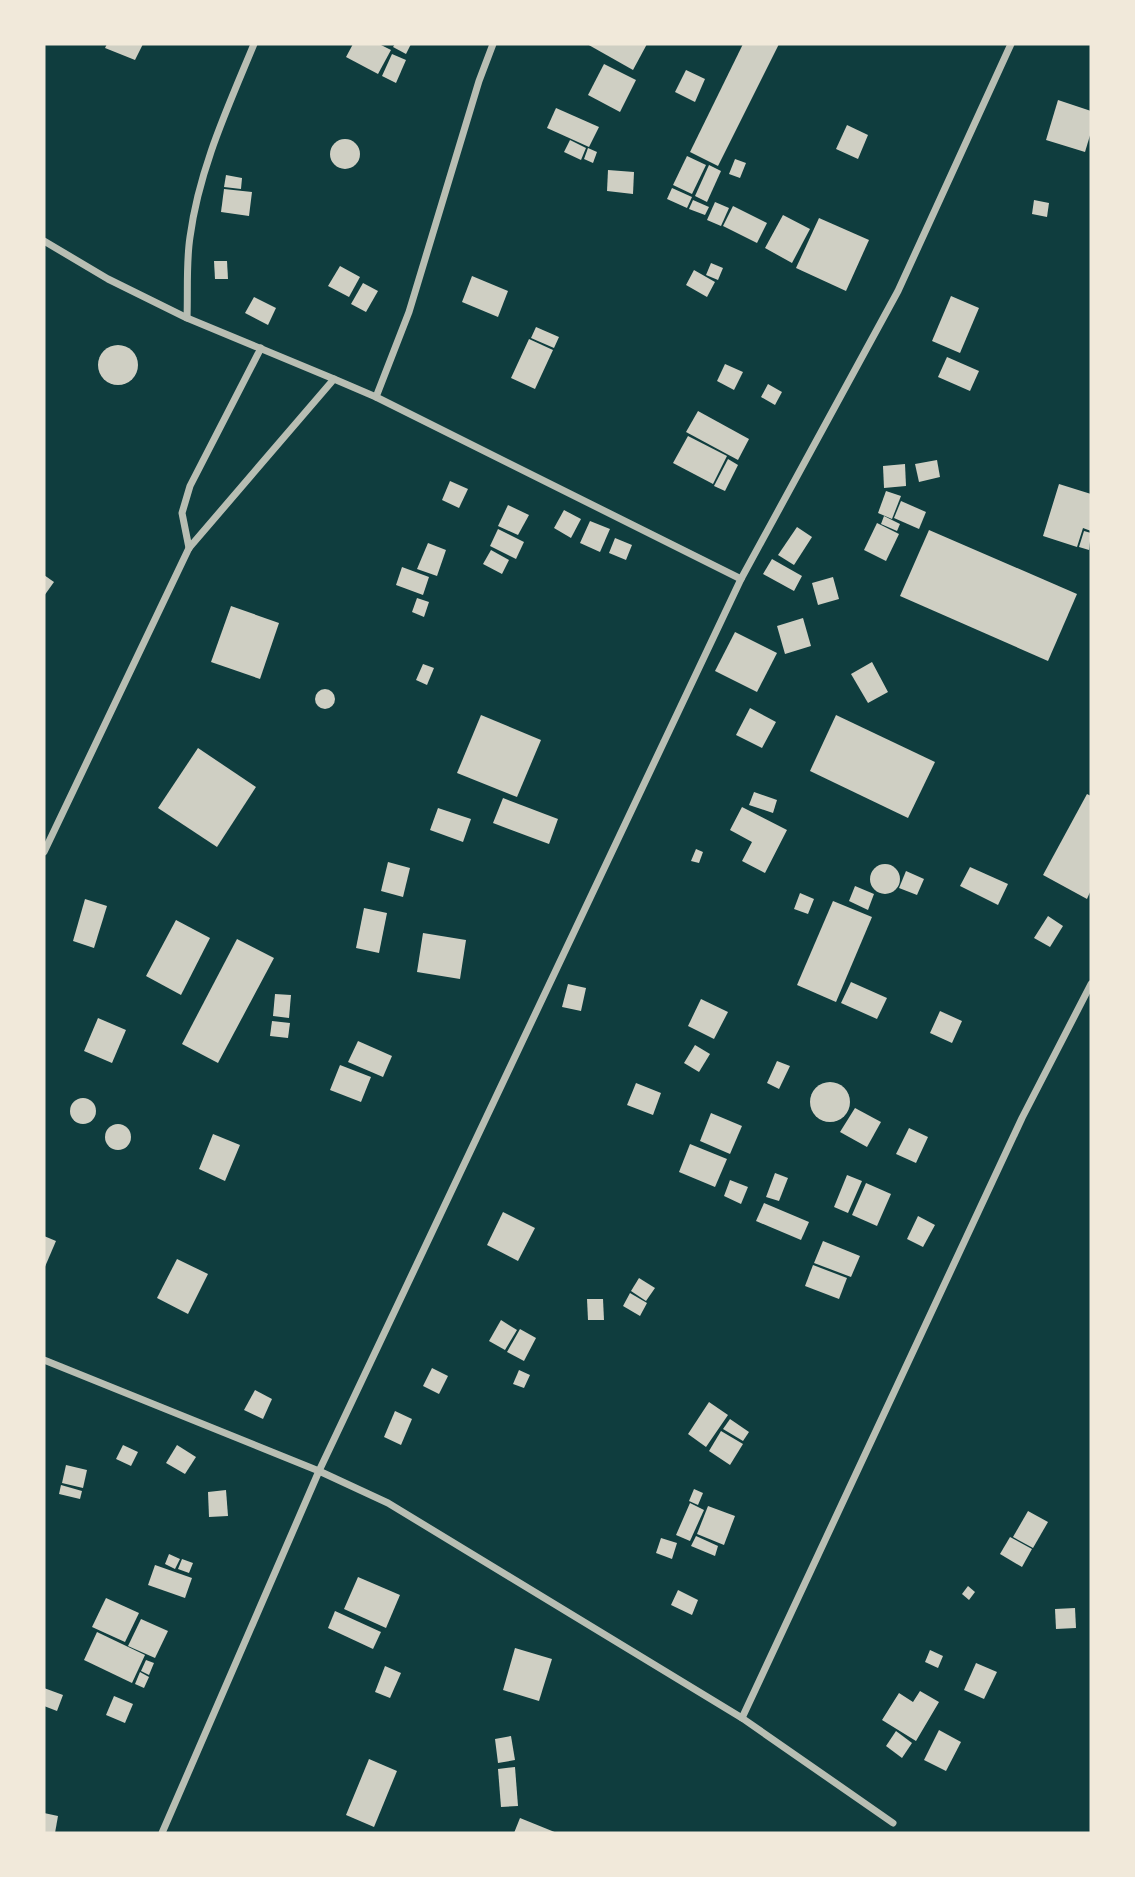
<svg xmlns="http://www.w3.org/2000/svg" width="1135" height="1877" font-family="Commissioner,sans-serif">
<style>
.building{fill:#cfcfc3}
.lines{fill:none;stroke-linecap:round;stroke-linejoin:round}
.minor{stroke:#b8beb3;stroke-width:7}
</style>
<rect width="100%" height="100%" fill="#0f3d3e"/>
<g class="building">
<polygon points="107,44 143,44 135,60 105,48"/>
<polygon points="353,44 379,44 391,50 378,74 346,57"/>
<polygon points="395,44 411,44 406,54 393,47"/>
<polygon points="587,44 647,44 633,70"/>
<polygon points="743,44 779,44 718,166 690,152"/>
<polygon points="392,54 406,60 396,83 382,76"/>
<polygon points="604,64 636,80 620,112 588,95"/>
<polygon points="686,70 705,79 695,102 675,92"/>
<polygon points="1058,100 1091,111 1091,132 1085,152 1046,140"/>
<polygon points="556,108 599,127 589,147 547,128"/>
<polygon points="847,125 868,135 858,159 836,149"/>
<circle cx="345" cy="154" r="15"/>
<polygon points="570,140 586,148 581,160 564,152"/>
<polygon points="588,148 597,152 593,163 584,159"/>
<polygon points="687,156 706,165 692,194 673,185"/>
<polygon points="735,159 746,163 740,178 729,174"/>
<polygon points="709,165 721,171 707,202 695,196"/>
<polygon points="608,170 634,172 633,194 607,191"/>
<polygon points="226,175 242,178 241,189 224,187"/>
<polygon points="672,188 692,197 687,208 667,199"/>
<polygon points="224,189 252,192 249,216 221,212"/>
<polygon points="693,200 709,207 705,215 689,209"/>
<polygon points="1034,200 1049,203 1047,217 1032,214"/>
<polygon points="715,202 729,208 721,226 707,220"/>
<polygon points="733,206 767,223 757,243 723,226"/>
<polygon points="783,215 810,229 792,263 765,248"/>
<polygon points="819,218 869,240 846,291 796,268"/>
<polygon points="214,261 227,261 228,279 215,279"/>
<polygon points="711,263 723,268 718,280 706,275"/>
<polygon points="340,266 360,277 349,297 328,286"/>
<polygon points="694,270 715,282 707,297 686,285"/>
<polygon points="472,276 508,291 498,317 462,302"/>
<polygon points="363,283 378,291 366,312 351,304"/>
<polygon points="951,296 979,308 960,353 932,341"/>
<polygon points="254,297 276,308 268,325 245,313"/>
<polygon points="536,327 559,337 554,348 531,338"/>
<polygon points="529,339 553,350 535,389 511,378"/>
<circle cx="118" cy="365" r="20"/>
<polygon points="947,357 979,371 970,391 938,377"/>
<polygon points="725,364 743,372 734,390 717,381"/>
<polygon points="768,384 782,392 775,405 761,397"/>
<polygon points="698,411 749,439 738,460 686,432"/>
<polygon points="688,436 727,456 713,484 673,463"/>
<polygon points="728,459 738,465 725,491 714,486"/>
<polygon points="937,460 940,477 919,482 915,464"/>
<polygon points="905,464 906,486 884,488 883,466"/>
<polygon points="450,481 468,489 459,508 442,500"/>
<polygon points="1059,484 1091,494 1091,531 1083,528 1077,547 1043,536"/>
<polygon points="886,491 901,496 892,519 878,513"/>
<polygon points="901,501 926,512 919,529 894,518"/>
<polygon points="508,505 529,515 518,535 498,526"/>
<polygon points="564,510 581,519 571,538 554,528"/>
<polygon points="884,516 900,524 897,531 881,524"/>
<polygon points="590,521 610,529 600,552 580,543"/>
<polygon points="877,523 899,534 886,561 864,550"/>
<polygon points="797,527 812,537 794,565 778,555"/>
<polygon points="498,529 524,542 516,559 490,546"/>
<polygon points="929,530 1077,594 1048,661 900,596"/>
<polygon points="1084,531 1091,533 1089,550 1079,547"/>
<polygon points="615,538 632,545 626,560 609,553"/>
<polygon points="428,543 446,550 437,576 417,569"/>
<polygon points="491,550 509,560 502,574 483,564"/>
<polygon points="772,559 802,576 794,591 763,574"/>
<polygon points="402,567 429,577 423,595 396,585"/>
<polygon points="44,575 54,582 44,596"/>
<polygon points="833,577 839,599 818,605 812,583"/>
<polygon points="417,598 429,602 424,617 412,612"/>
<polygon points="231,606 279,623 260,679 211,662"/>
<polygon points="803,618 811,646 785,654 777,626"/>
<polygon points="735,632 777,653 757,692 715,671"/>
<polygon points="872,662 888,692 868,703 851,674"/>
<polygon points="423,664 434,668 427,685 416,680"/>
<circle cx="325" cy="699" r="10"/>
<polygon points="750,708 776,722 762,748 736,735"/>
<polygon points="481,715 541,740 517,797 457,773"/>
<polygon points="836,715 935,762 908,818 810,771"/>
<polygon points="198,748 256,787 217,847 158,808"/>
<polygon points="754,792 777,800 773,813 749,805"/>
<polygon points="1087,794 1091,796 1091,890 1087,899 1043,875"/>
<polygon points="503,798 558,819 549,844 493,823"/>
<polygon points="742,807 787,830 765,873 742,861 752,842 730,830"/>
<polygon points="438,808 471,819 463,842 430,830"/>
<polygon points="696,849 703,852 699,863 691,861"/>
<polygon points="388,862 410,868 403,897 381,891"/>
<circle cx="885" cy="879" r="15"/>
<polygon points="970,867 1008,884 998,905 960,886"/>
<polygon points="906,871 924,879 917,895 899,888"/>
<polygon points="855,886 874,894 868,910 849,901"/>
<polygon points="800,893 814,899 808,914 794,909"/>
<polygon points="85,899 107,906 94,948 73,941"/>
<polygon points="833,901 872,917 836,1002 797,985"/>
<polygon points="364,908 387,913 379,953 356,948"/>
<polygon points="1048,916 1063,926 1050,947 1034,938"/>
<polygon points="176,920 210,938 181,995 146,976"/>
<polygon points="423,933 466,940 460,979 417,972"/>
<polygon points="237,939 274,958 218,1063 182,1044"/>
<polygon points="851,982 887,998 877,1019 841,1003"/>
<polygon points="568,984 586,988 581,1011 562,1007"/>
<polygon points="275,994 291,995 289,1018 273,1016"/>
<polygon points="701,999 728,1012 714,1039 688,1026"/>
<polygon points="940,1011 962,1021 952,1043 930,1033"/>
<polygon points="98,1018 126,1030 112,1063 84,1051"/>
<polygon points="272,1021 290,1023 288,1038 270,1036"/>
<polygon points="358,1041 392,1056 383,1077 348,1062"/>
<polygon points="695,1045 710,1054 699,1072 684,1063"/>
<polygon points="777,1061 790,1066 779,1089 767,1083"/>
<polygon points="340,1065 371,1077 361,1102 330,1090"/>
<circle cx="830" cy="1102" r="20"/>
<polygon points="636,1083 661,1093 653,1115 627,1105"/>
<circle cx="83" cy="1111" r="13"/>
<polygon points="855,1108 881,1122 867,1147 840,1132"/>
<polygon points="711,1113 742,1126 730,1154 700,1141"/>
<circle cx="118" cy="1137" r="13"/>
<polygon points="909,1128 928,1137 916,1163 896,1154"/>
<polygon points="213,1134 240,1145 225,1181 199,1169"/>
<polygon points="690,1144 727,1159 715,1187 679,1172"/>
<polygon points="775,1173 788,1178 779,1201 766,1197"/>
<polygon points="847,1175 862,1181 848,1213 834,1207"/>
<polygon points="730,1180 748,1187 741,1204 724,1196"/>
<polygon points="866,1183 891,1194 877,1226 852,1215"/>
<polygon points="764,1203 809,1222 801,1240 756,1221"/>
<polygon points="503,1212 535,1228 518,1261 487,1245"/>
<polygon points="918,1216 935,1225 923,1247 907,1239"/>
<polygon points="44,1236 56,1241 44,1269"/>
<polygon points="823,1241 860,1256 851,1277 814,1263"/>
<polygon points="177,1259 208,1274 188,1314 157,1298"/>
<polygon points="813,1265 847,1278 839,1299 805,1286"/>
<polygon points="639,1278 655,1288 646,1301 631,1291"/>
<polygon points="630,1293 647,1303 640,1316 623,1306"/>
<polygon points="587,1299 603,1299 604,1320 588,1320"/>
<polygon points="501,1320 517,1330 505,1350 489,1341"/>
<polygon points="520,1329 536,1338 524,1361 507,1352"/>
<polygon points="432,1368 448,1376 439,1394 423,1386"/>
<polygon points="519,1370 530,1375 524,1388 513,1384"/>
<polygon points="255,1390 272,1399 263,1419 244,1410"/>
<polygon points="709,1402 728,1415 706,1447 688,1434"/>
<polygon points="395,1411 412,1419 401,1445 384,1437"/>
<polygon points="730,1419 749,1432 743,1441 723,1429"/>
<polygon points="721,1431 743,1444 730,1465 709,1451"/>
<polygon points="123,1445 138,1452 131,1466 116,1459"/>
<polygon points="177,1445 196,1457 185,1474 166,1463"/>
<polygon points="66,1465 87,1470 83,1488 62,1483"/>
<polygon points="61,1485 82,1491 80,1499 59,1494"/>
<polygon points="694,1489 703,1493 698,1505 689,1501"/>
<polygon points="226,1490 228,1516 209,1517 208,1492"/>
<polygon points="690,1503 704,1510 690,1541 676,1535"/>
<polygon points="708,1506 735,1516 724,1545 697,1534"/>
<polygon points="1028,1511 1048,1522 1033,1548 1013,1537"/>
<polygon points="696,1536 718,1546 715,1556 691,1546"/>
<polygon points="1010,1537 1032,1549 1022,1567 1000,1554"/>
<polygon points="661,1538 677,1543 672,1559 656,1553"/>
<polygon points="169,1554 180,1559 175,1569 165,1564"/>
<polygon points="182,1559 193,1563 189,1573 178,1569"/>
<polygon points="155,1565 192,1578 185,1598 148,1585"/>
<polygon points="358,1577 400,1595 386,1628 344,1609"/>
<polygon points="968,1586 975,1592 969,1600 962,1594"/>
<polygon points="678,1590 698,1600 692,1615 671,1605"/>
<polygon points="106,1598 139,1613 125,1642 92,1627"/>
<polygon points="1075,1608 1076,1628 1056,1629 1055,1609"/>
<polygon points="335,1611 381,1632 373,1649 328,1628"/>
<polygon points="141,1619 168,1631 155,1658 128,1646"/>
<polygon points="97,1632 145,1655 132,1683 84,1660"/>
<polygon points="515,1648 552,1659 539,1701 503,1690"/>
<polygon points="930,1650 943,1656 938,1668 925,1662"/>
<polygon points="146,1660 154,1663 149,1675 141,1671"/>
<polygon points="976,1663 997,1672 984,1699 964,1690"/>
<polygon points="385,1666 401,1673 390,1698 375,1692"/>
<polygon points="140,1672 149,1677 144,1688 135,1684"/>
<polygon points="44,1688 63,1695 57,1711 44,1706"/>
<polygon points="920,1691 939,1702 916,1741 882,1720 899,1693 913,1702"/>
<polygon points="114,1696 133,1704 125,1723 106,1715"/>
<polygon points="939,1730 961,1742 946,1771 924,1760"/>
<polygon points="896,1731 912,1743 902,1758 886,1746"/>
<polygon points="511,1736 515,1760 498,1763 495,1739"/>
<polygon points="369,1759 397,1771 374,1827 346,1815"/>
<polygon points="515,1767 518,1806 501,1807 498,1769"/>
<polygon points="44,1813 58,1816 55,1833 44,1833"/>
<polygon points="520,1818 557,1833 514,1833"/>
</g>
<g class="lines">
<g class="minor">
<polyline points="493,44 479,81 409,312 376,397 741,579"/>
<polyline points="1011,44 898,291 741,579 319,1471 388,1503 742,1718 1022,1118 1091,984"/>
<polyline points="44,241 108,279 187,318 334,379"/>
<path d="M 187,318 C 188,291 186,263 190,237 C 199,169 228,107 254,44"/>
<polyline points="189,548 182,513 190,486 261,348"/>
<polyline points="44,852 189,548 334,379 376,397"/>
<polyline points="44,1360 319,1471 162,1833"/>
<polyline points="742,1718 893,1823"/>
</g>
</g>
<rect width="1135" height="1877" fill="none" stroke="#f1e9da" stroke-width="91"/>
</svg>
